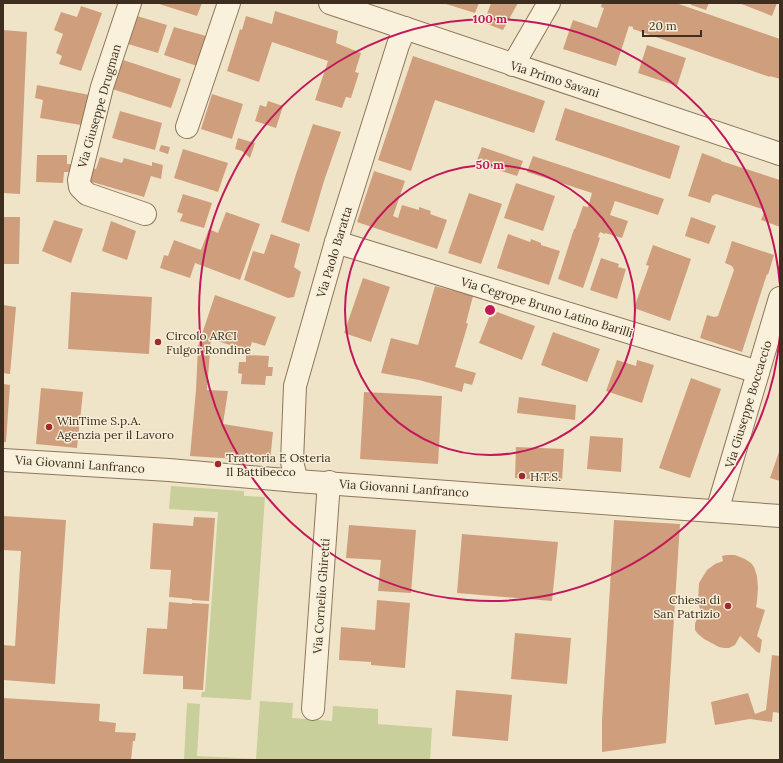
<svg xmlns="http://www.w3.org/2000/svg" width="783" height="763" font-family="Lora,serif">
<style>
.green{fill:#c9cf9b}
.building{fill:#cf9f7d}
.lines{fill:none;stroke-linecap:round;stroke-linejoin:round}
.minor-casing{stroke:#8d765c;stroke-width:24}
.minor{stroke:#faf1dc;stroke-width:22}
.ring{fill:none;stroke:#c2185b;stroke-width:2}
.poi-dot{fill:#9e2a2b;stroke:#f7eed8;stroke-width:1.5}
.labels{text-anchor:middle;dominant-baseline:central;stroke-width:3;stroke-linejoin:round;paint-order:stroke}
.street-label{font-size:12px;fill:#3d2e20;stroke:#f7eed8}
.poi-label{font-size:12px;fill:#3d2e20;stroke:#f7eed8;text-anchor:start}
.centre{fill:#c2185b;stroke:#f7eed8;stroke-width:2}
.ring-label{font-size:12px;text-anchor:middle;font-weight:bold;fill:#c2185b;stroke:#f7eed8;stroke-width:3;stroke-linejoin:round;paint-order:stroke}
</style>
<rect width="100%" height="100%" fill="#f0e4c8"/>
<g class="green">
<polygon points="171,486 244,491 244,496 265,497 251,700 201,697 202,692 205,692 218,512 169,509"/>
<polygon points="260,701 293,703 292,718 332,721 333,706 378,709 378,724 432,728 430,760 184,760 187,703 200,704 197,756 256,759"/>
</g>
<g class="building">
<polygon points="156,3 202,3 197,16"/>
<polygon points="443,3 479,3 475,13"/>
<polygon points="491,3 518,3 503,30 484,23"/>
<polygon points="602,3 676,3 780,39 780,79 770,76 770,77 633,29 633,27 629,26 616,66 563,49 573,20 597,28 604,8 601,7"/>
<polygon points="691,3 709,3 706,10 691,5"/>
<polygon points="739,3 777,3 772,16"/>
<polygon points="81,6 102,13 81,71 59,64 62,56 56,53 63,34 54,30 61,12 77,17"/>
<polygon points="275,11 338,31 336,43 361,53 355,72 359,73 351,98 346,97 342,108 315,100 328,61 272,42 259,82 227,71 240,29 242,30 246,16 272,24"/>
<polygon points="137,16 167,25 158,53 128,44"/>
<polygon points="174,27 206,36 197,66 164,55"/>
<polygon points="3,30 27,32 20,194 3,193"/>
<polygon points="647,45 686,58 677,86 638,73"/>
<polygon points="413,56 545,101 534,133 435,100 411,171 378,160"/>
<polygon points="117,58 181,79 171,108 109,88"/>
<polygon points="37,85 90,95 81,125 40,118 43,100 35,98"/>
<polygon points="212,94 243,104 232,139 201,129"/>
<polygon points="268,101 283,106 276,128 255,121 260,105 266,107"/>
<polygon points="565,108 680,146 670,179 555,140"/>
<polygon points="120,111 162,123 155,150 112,138"/>
<polygon points="313,124 341,132 324,181 309,232 281,222 297,171"/>
<polygon points="238,138 255,143 250,158 242,151 235,149"/>
<polygon points="161,145 170,147 168,154 159,151"/>
<polygon points="482,147 523,161 517,176 476,163"/>
<polygon points="183,149 228,163 218,192 174,178"/>
<polygon points="702,153 721,160 721,161 780,180 780,227 761,220 764,213 762,209 716,194 712,196 710,203 688,196"/>
<polygon points="37,155 67,155 67,164 71,164 69,172 64,172 63,183 36,182"/>
<polygon points="533,156 664,199 658,215 615,201 610,215 628,221 622,238 605,233 605,234 600,232 598,237 600,238 583,288 558,279 574,229 575,229 583,206 588,207 592,193 527,172"/>
<polygon points="100,157 122,163 124,158 152,166 152,162 163,165 161,179 151,176 144,197 85,180 88,167 96,169"/>
<polygon points="374,171 405,181 393,216 398,218 402,205 419,210 419,207 431,211 430,214 447,220 437,249 357,222"/>
<polygon points="516,183 555,196 543,231 504,218"/>
<polygon points="469,193 502,204 481,264 448,253"/>
<polygon points="183,194 212,203 204,228 180,221 183,214 177,212"/>
<polygon points="226,212 260,224 240,280 195,263 190,278 160,268 164,255 168,256 174,240 201,250 209,229 218,233"/>
<polygon points="3,217 20,217 19,264 3,264"/>
<polygon points="691,217 716,226 709,244 685,236"/>
<polygon points="54,220 83,229 71,263 42,251"/>
<polygon points="111,221 136,231 127,260 102,251"/>
<polygon points="271,234 300,244 294,267 301,272 294,297 288,298 244,280 253,251 264,254"/>
<polygon points="508,234 530,242 531,239 541,243 541,245 560,251 549,285 497,268"/>
<polygon points="732,241 774,255 768,275 767,274 742,352 700,338 707,315 714,317 718,316 734,270 732,266 725,263"/>
<polygon points="653,245 691,259 670,321 634,308 649,266 646,265"/>
<polygon points="601,258 619,264 618,267 626,269 617,299 590,290"/>
<polygon points="363,278 390,287 371,342 344,333"/>
<polygon points="435,286 473,296 466,323 468,324 455,367 476,373 472,385 464,383 462,392 419,380 381,373 391,338 418,345"/>
<polygon points="71,292 152,297 149,354 68,349"/>
<polygon points="215,295 276,317 265,346 252,342 249,351 211,339 207,390 228,391 223,424 273,432 270,461 190,456 196,390 198,346"/>
<polygon points="3,305 16,307 10,374 3,373"/>
<polygon points="492,310 535,326 522,360 479,343"/>
<polygon points="553,332 600,349 587,382 541,365"/>
<polygon points="246,355 269,356 268,367 273,367 272,376 266,376 265,385 241,384 242,374 238,373 239,362 246,362"/>
<polygon points="617,360 636,366 637,360 654,365 642,403 606,391"/>
<polygon points="691,378 721,389 690,478 659,468"/>
<polygon points="3,384 10,385 6,442 3,442"/>
<polygon points="41,388 83,392 77,448 36,444"/>
<polygon points="364,392 442,396 438,464 360,459"/>
<polygon points="519,397 576,405 575,420 517,413"/>
<polygon points="590,436 623,438 621,472 587,469"/>
<polygon points="516,447 564,449 562,481 515,478"/>
<polygon points="780,449 780,481 770,478"/>
<polygon points="3,516 66,520 55,684 3,680 3,645 15,646 21,551 3,550"/>
<polygon points="194,517 215,518 209,601 192,600 192,599 169,597 171,570 150,569 153,523 193,526"/>
<polygon points="614,520 680,524 666,743 602,752 602,720"/>
<polygon points="349,525 416,530 411,593 378,591 381,560 346,558"/>
<polygon points="462,534 558,542 552,601 457,593"/>
<polygon points="726,555 735,555 745,559 751,563 754,567 757,576 758,588 757,601 756,607 765,610 757,636 762,640 760,653 757,652 740,636 735,645 729,648 724,648 719,647 704,639 698,634 695,630 695,624 697,618 701,614 698,600 699,583 707,570 715,564 723,561 722,556"/>
<polygon points="377,600 410,603 405,668 371,665 371,662 339,660 341,627 375,630"/>
<polygon points="169,602 192,604 192,603 209,604 203,690 183,689 183,676 143,674 147,628 167,629"/>
<polygon points="515,633 571,638 567,684 511,679"/>
<polygon points="772,655 780,656 780,713 773,712 772,722 750,719 715,725 711,702 748,693 755,714 766,710"/>
<polygon points="456,690 512,695 508,741 452,736"/>
<polygon points="3,698 100,704 99,721 116,723 115,732 136,733 135,741 133,741 131,760 3,760"/>
</g>
<g class="lines">
<defs>
<g id="minor">
<polyline points="130,3 102,87 79,180 80,187 87,194 145,214"/>
<polyline points="330,3 780,154"/>
<polyline points="513,65 549,3"/>
<polyline points="187,127 229,3"/>
<polyline points="336,242 758,372"/>
<polyline points="3,460 169,470 297,481 780,516"/>
<polyline points="297,481 292,462 295,386 336,242 398,45 405,28"/>
<polyline points="717,511 780,298"/>
<polyline points="313,709 329,482"/>
</g>
</defs>
<use href="#minor" class="minor-casing"/>
<use href="#minor" class="minor"/>
</g>
<g class="ring">
<circle cx="490" cy="310" r="145"/>
<path d="M780 335A291 291 0 1 1 780 285"/>
</g>
<g class="poi-dot">
<circle cx="158" cy="342" r="4"/>
<circle cx="49" cy="427" r="4"/>
<circle cx="218" cy="464" r="4"/>
<circle cx="522" cy="476" r="4"/>
<circle cx="728" cy="606" r="4"/>
</g>
<g class="labels">
<g class="street-label">
<text transform="translate(555 79) rotate(18)">Via Primo Savani</text>
<text transform="translate(99 106) rotate(-74)">Via Giuseppe Drugman</text>
<text transform="translate(334 252) rotate(-73)">Via Paolo Baratta</text>
<text transform="translate(547 307) rotate(17)">Via Cegrope Bruno Latino Barilli</text>
<text transform="translate(748 404) rotate(-73)">Via Giuseppe Boccaccio</text>
<text transform="translate(80 464) rotate(4)">Via Giovanni Lanfranco</text>
<text transform="translate(404 488) rotate(4)">Via Giovanni Lanfranco</text>
<text transform="translate(321 596) rotate(-86)">Via Cornelio Ghiretti</text>
</g>
<g class="poi-label">
<text x="166" y="335">Circolo ARCI<tspan x="166" dy="14">Fulgor Rondine</tspan></text>
<text x="57" y="420">WinTime S.p.A.<tspan x="57" dy="14">Agenzia per il Lavoro</tspan></text>
<text x="226" y="457">Trattoria E Osteria<tspan x="226" dy="14">Il Battibecco</tspan></text>
<text x="530" y="476">H.T.S.</text>
<text x="720" y="599" text-anchor="end">Chiesa di<tspan x="720" dy="14">San Patrizio</tspan></text>
</g>
</g>
<circle cx="490" cy="310" r="6" class="centre"/>
<g class="ring-label">
<text x="490" y="23">100 m</text>
<text x="490" y="169">50 m</text>
</g>
<rect width="783" height="763" fill="none" stroke="#3d2e20" stroke-width="8"/>
<path d="M643 30v6h58v-6" fill="none" stroke="#3d2e20" stroke-width="2"/>
<text x="649" y="30" font-size="12" fill="#3d2e20" stroke="#f7eed8" stroke-width="3" paint-order="stroke">20 m</text>
</svg>
